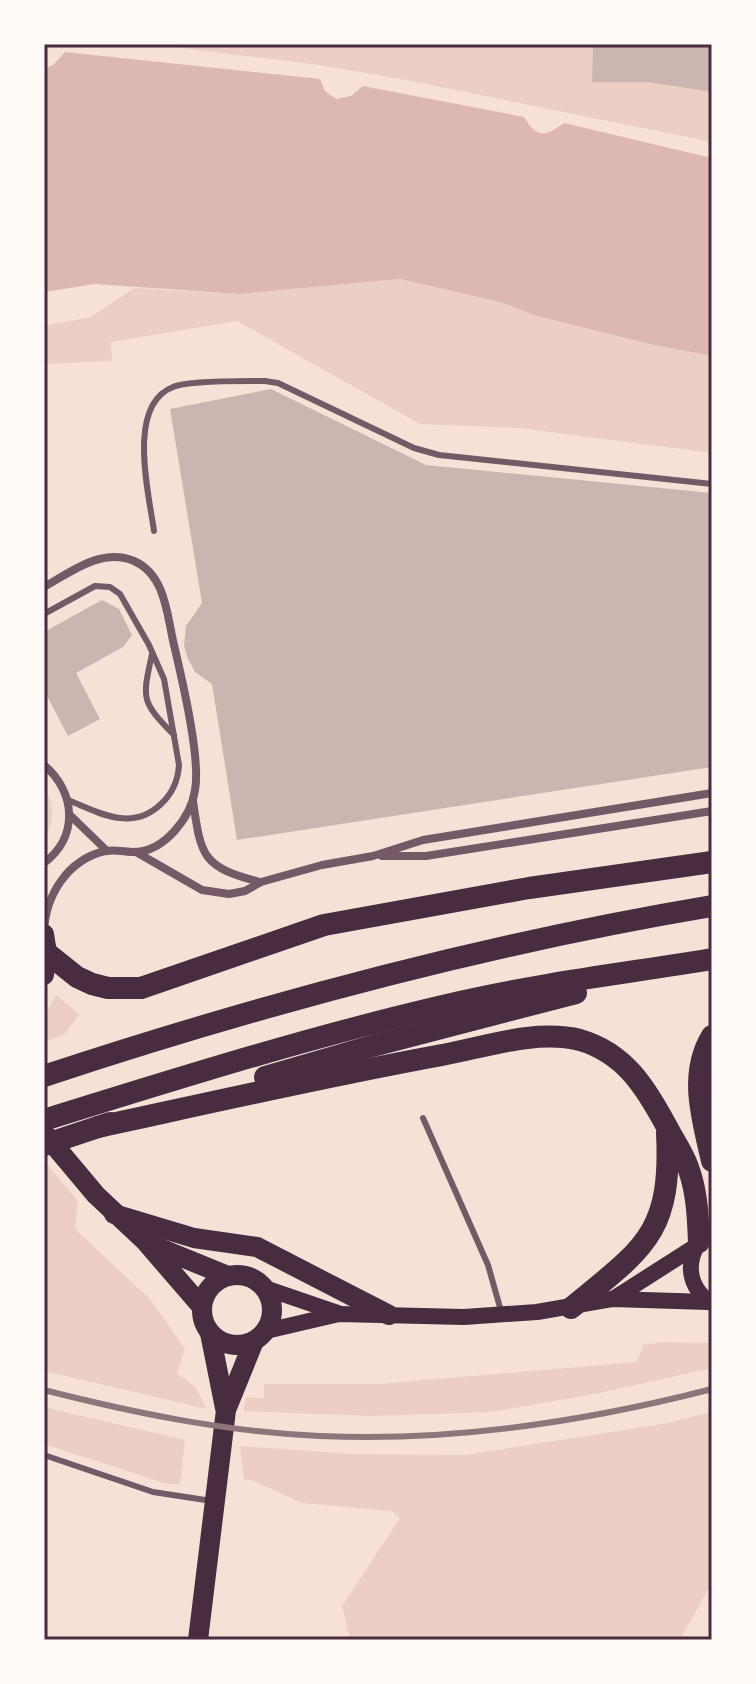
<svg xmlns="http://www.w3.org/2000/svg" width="756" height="1684" font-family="Rubik,sans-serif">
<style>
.green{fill:#ebcfc5}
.water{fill:#dcb8b0}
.building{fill:#ccb4b1}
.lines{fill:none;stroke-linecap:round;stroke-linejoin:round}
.service{stroke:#755966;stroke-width:6}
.minor{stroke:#755966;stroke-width:8}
.secondary{stroke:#4a2c40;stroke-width:16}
.primary{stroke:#4a2c40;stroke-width:20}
.motorway{stroke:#4a2c40;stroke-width:22}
.rail{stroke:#8f747c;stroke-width:6}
.neatline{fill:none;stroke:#4a2c40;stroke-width:3}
</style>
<rect width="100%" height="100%" fill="#f7e1d7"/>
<g class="green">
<polygon points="148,44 593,44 592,82 648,82 712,92 712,142 401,79 312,64"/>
<polygon points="400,279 500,302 537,316 654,345 712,356 712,453 519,428 420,424 237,321 111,342 112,361 44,364 44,326 91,317 134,288 239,294"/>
<path d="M 44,788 C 56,806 54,821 44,839 Z"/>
<polygon points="56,995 79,1014 65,1034 44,1042 44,1016"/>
<polygon points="47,1164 78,1201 75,1229 150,1299 185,1349 177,1373 196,1388 207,1409 44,1371 44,1165"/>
<polygon points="712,1336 712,1368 595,1394 491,1412 373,1416 243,1411 246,1397 264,1398 264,1384 378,1384 637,1362 643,1345 662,1342 711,1343"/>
<polygon points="44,1407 185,1440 180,1484 167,1484 44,1444"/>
<polygon points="712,1412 712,1582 680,1640 350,1640 342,1606 400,1518 392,1511 302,1503 251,1480 244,1480 240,1446 353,1454 465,1455 662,1424"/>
</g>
<path class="water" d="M 65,52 L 320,79 L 325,91 L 336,99 L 351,96 L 363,86 L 524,117 C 537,139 545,137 564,123 L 712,158 L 712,356 L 654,345 L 537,316 L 500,302 L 400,279 L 239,294 L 95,284 L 44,292 L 44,69 L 53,65 Z"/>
<g class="building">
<polygon points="593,44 712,44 712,92 648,82 592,82"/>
<polygon points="271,389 426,465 712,493 712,767 237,840 212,684 195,672 188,659 184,646 186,626 202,603 170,409"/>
<polygon points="102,600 119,609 132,635 123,647 76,673 100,719 68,736 44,690 44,632"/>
</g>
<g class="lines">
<g class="service">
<path d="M 154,531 C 149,494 126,405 173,387 C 188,380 245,381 265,381 L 278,383 L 414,448 L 439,455 L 712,484"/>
<path d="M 44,614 L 95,586 L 110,587 L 120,594 L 149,645 L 164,679 L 179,765 C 178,781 173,793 161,804 C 132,832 99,813 68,800"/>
<path d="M 152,654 C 142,700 141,701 174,735"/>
<polyline points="423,1118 488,1265 501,1311"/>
<polyline points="44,1455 153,1492 212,1501"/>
</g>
<g class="minor">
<path d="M 44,587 C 71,572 102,547 134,561 C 166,575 167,616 174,645 C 182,679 201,759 195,790 C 191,817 165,851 135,852 C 125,852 115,849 105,851 C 67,860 45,896 44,933"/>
<path d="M 44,765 C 76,792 79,837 44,863"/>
<path d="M 193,801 C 201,858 203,867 260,882"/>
<polyline points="70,815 107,851"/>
<polyline points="136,852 202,890 229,894 245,891 261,882 322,865 373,856 423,840 712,793"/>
<polyline points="382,856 426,856 712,811"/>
</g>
<g class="secondary">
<polyline points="265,1288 338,1313"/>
<polyline points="613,1299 696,1246"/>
<path d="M 711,1303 C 683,1284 685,1249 712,1231"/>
<polyline points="266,1331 339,1314 464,1317 537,1312 612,1299 708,1302"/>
</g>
<g class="primary">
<polyline points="44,934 47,953 44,975"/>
<polyline points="44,1133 96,1195 145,1241 202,1307"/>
<polyline points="114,1214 194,1238 257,1247 389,1315"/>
<polyline points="152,1245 228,1276"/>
<circle cx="237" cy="1310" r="35"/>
<polyline points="210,1333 225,1408"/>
<polyline points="198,1640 226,1410 254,1341"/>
</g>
<g class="motorway">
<polyline points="47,953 77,977 92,984 108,988 141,988 324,925 529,888 712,862"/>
<path d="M 712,1036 C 688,1075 703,1120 712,1161"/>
<path d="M 44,1076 C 262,1004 486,944 712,906"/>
<polyline points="265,1077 372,1046 576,993"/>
<path d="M 44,1120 C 182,1077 319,1034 460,1002 C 543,983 628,973 712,959"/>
<path d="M 98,1127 C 213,1102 327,1076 442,1055 C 485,1047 536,1029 580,1040 C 625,1053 646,1088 667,1127 C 674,1141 684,1154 689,1170 C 697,1193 698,1217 699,1242"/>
<polyline points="44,1145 110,1123"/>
<path d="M 571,1308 C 644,1248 672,1234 667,1133"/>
</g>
<path class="rail" d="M 44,1390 C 134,1413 227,1432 320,1436 C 453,1442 584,1422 712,1389"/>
</g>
<rect width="756" height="1684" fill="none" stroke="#fffaf5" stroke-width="92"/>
<rect x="46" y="46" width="664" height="1592" class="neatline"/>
</svg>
